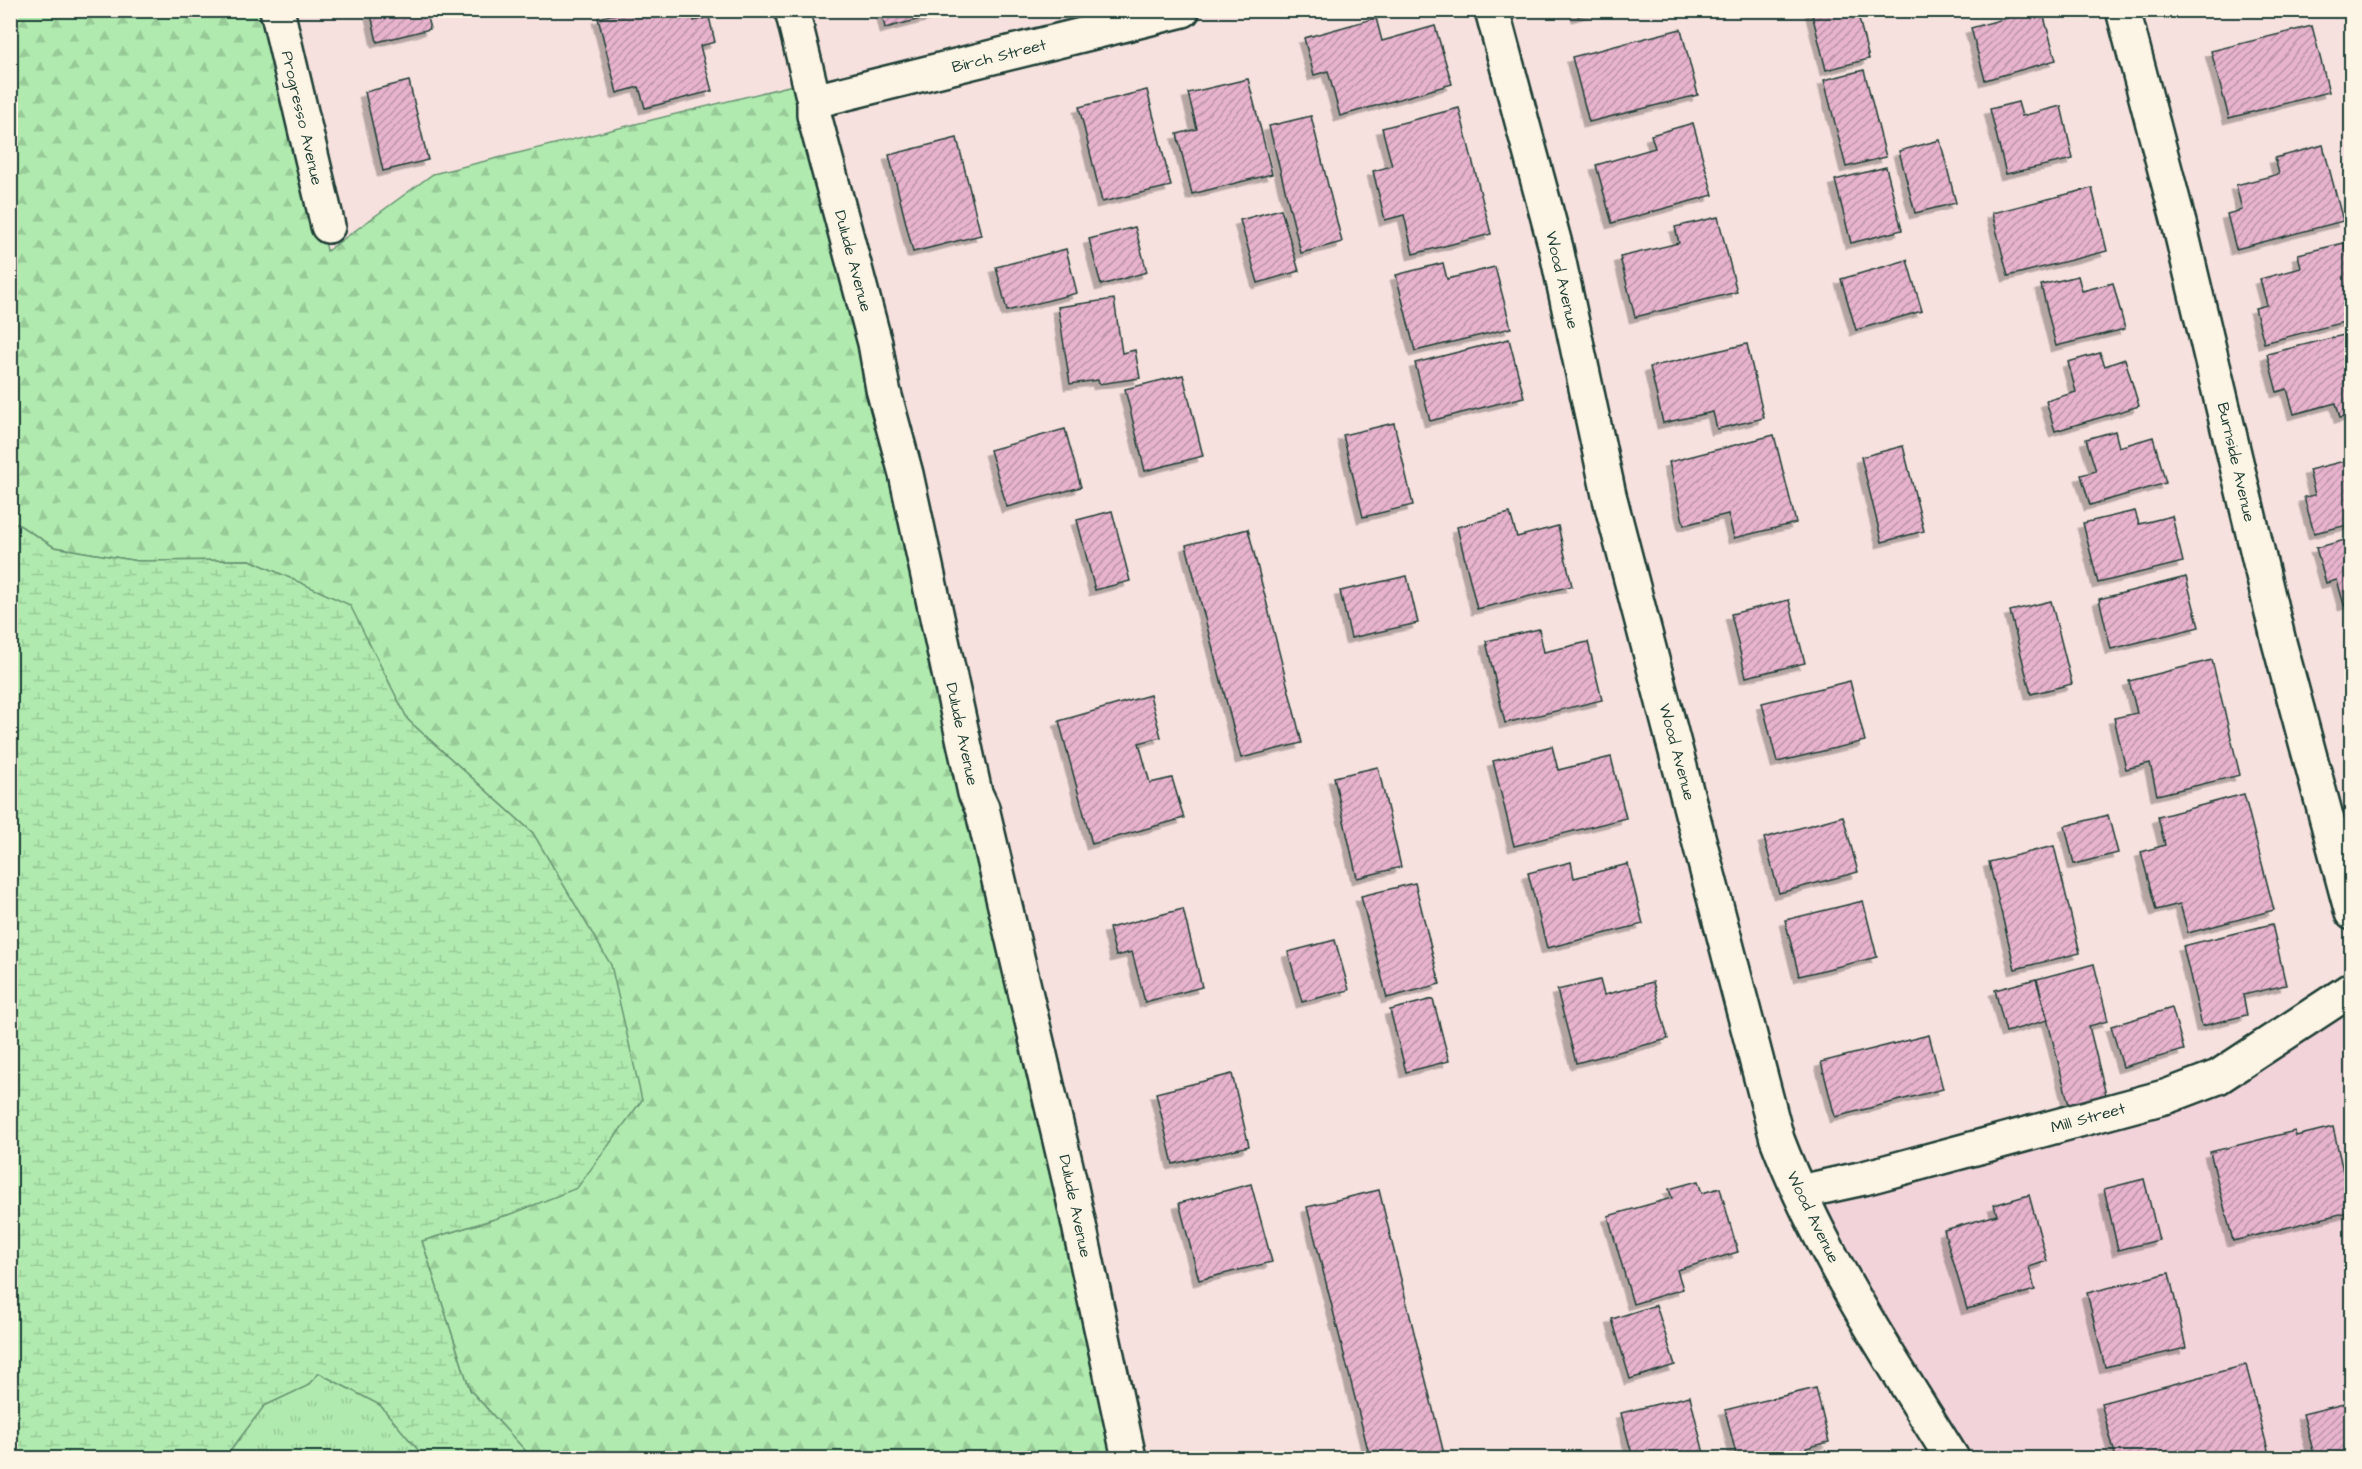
<svg xmlns="http://www.w3.org/2000/svg" width="2362" height="1469" font-family="'Architects Daughter',sans-serif">
<style>
.built{fill:#f2d3d9}
.grass{fill:url(#grass-tufts);stroke:#689472;stroke-width:1.5}
.forest{fill:url(#forest-firs);stroke:#689472;stroke-width:1.5}
.wetland{fill:url(#wetland-marsh);stroke:#689472;stroke-width:1.5}
.building{fill:url(#building-hatch);stroke:#1f3d34;stroke-width:1.5;filter:url(#shadow)}
.lines{fill:none;stroke-linecap:round;stroke-linejoin:round}
.minor-casing{stroke:#1f3d34;stroke-width:38}
.minor{stroke:#fcf5e5;stroke-width:33}
.labels{text-anchor:middle;dominant-baseline:central;stroke-width:5;stroke-linejoin:round;paint-order:stroke}
.street-label{font-size:16px;fill:#1f3d34;stroke:#fcf5e5}
</style>
<defs>
<pattern id="grass-tufts" width="24" height="20" patternUnits="userSpaceOnUse" patternTransform="scale(1.5)"><rect width="24" height="20" fill="#b0eaaf"/><path d="M3 7l-1-3M5 7V3M7 7l1-3M15 17l-1-3M17 17v-4M19 17l1-3" fill="none" stroke="#97ca97"/></pattern>
<pattern id="forest-firs" width="22" height="20" patternUnits="userSpaceOnUse" patternTransform="scale(1.5)"><rect width="22" height="20" fill="#b0eaaf"/><path d="M5 1l3.5 6h-7zM16 11l3.5 6h-7z" fill="#97ca97"/></pattern>
<pattern id="wetland-marsh" width="20" height="14" patternUnits="userSpaceOnUse" patternTransform="scale(1.5)"><rect width="20" height="14" fill="#b0eaaf"/><path d="M1 5h8M5 5V1M11 12h8M15 12V8" fill="none" stroke="#97ca97"/></pattern>
<pattern id="building-hatch" width="6" height="6" patternUnits="userSpaceOnUse" patternTransform="scale(1.5)"><rect width="6" height="6" fill="#e8b3cd"/><path d="M-1 1l2-2M0 6l6-6M5 7l2-2" fill="none" stroke="#bb93a7"/></pattern>
<filter id="shadow"><feDropShadow dx="-5.5" dy="5.5" stdDeviation="0" flood-color="#0004"/></filter>
</defs>
<rect width="100%" height="100%" fill="#f6e1de"/>
<filter id="ink" filterUnits="userSpaceOnUse"><feTurbulence type="fractalNoise" baseFrequency=".0167" numOctaves="2"/><feDisplacementMap in="SourceGraphic" scale="12" xChannelSelector="R" yChannelSelector="G"/><feConvolveMatrix kernelMatrix="1 2 1 2 8 2 1 2 1" color-interpolation-filters="sRGB"/></filter>
<g filter="url(#ink)">
<polygon class="built" points="2351,998 2351,1458 1943,1458 1809,1196 2201,1087"/>
<polygon class="grass" points="319,1373 380,1405 425,1458 225,1458 264,1406 307,1386"/>
<polygon class="forest" points="10,11 277,11 306,136 327,251 433,174 797,84 1129,1458 532,1458 470,1390 422,1241 514,1213 533,833 408,720 349,605 250,560 138,561 54,547 11,520"/>
<polygon class="wetland" points="11,520 54,547 138,561 250,560 350,605 408,720 533,833 611,965 642,1100 577,1188 514,1213 422,1241 470,1390 532,1458 425,1458 380,1405 319,1373 307,1386 264,1406 225,1458 142,1458 130,1455 95,1458 11,1458"/>
<g class="building">
<polygon points="370,10 425,10 430,29 377,42"/>
<polygon points="618,10 691,10 694,21 709,17 715,42 700,46 712,91 645,108 639,87 617,93 598,18 619,13"/>
<polygon points="881,10 935,10 936,15 885,28"/>
<polygon points="1576,10 1599,10 1578,16"/>
<polygon points="1811,10 1857,10 1869,59 1826,70"/>
<polygon points="2035,10 2042,10 2056,60 1985,80 1971,28"/>
<polygon points="1376,18 1382,41 1435,26 1452,84 1340,116 1328,71 1314,75 1304,38"/>
<polygon points="2312,26 2329,92 2229,118 2211,51"/>
<polygon points="1681,29 1698,95 1589,122 1572,57"/>
<polygon points="1864,70 1886,157 1846,167 1824,80"/>
<polygon points="1248,79 1272,174 1192,194 1177,134 1197,129 1188,93"/>
<polygon points="409,81 428,160 383,171 365,92"/>
<polygon points="1147,90 1171,186 1102,202 1079,107"/>
<polygon points="2018,102 2022,116 2061,106 2073,159 2006,174 1990,109"/>
<polygon points="1459,108 1491,234 1413,254 1404,215 1385,220 1373,171 1392,166 1382,128"/>
<polygon points="1311,116 1342,242 1301,253 1269,126"/>
<polygon points="1693,123 1713,195 1612,223 1596,165 1655,148 1651,135"/>
<polygon points="957,138 981,235 913,252 889,155"/>
<polygon points="1940,140 1956,203 1915,213 1899,151"/>
<polygon points="2323,145 2343,221 2236,249 2227,214 2242,210 2236,185 2279,174 2275,158"/>
<polygon points="1886,167 1902,230 1851,243 1835,180"/>
<polygon points="2092,188 2107,251 2008,276 1992,213"/>
<polygon points="1281,209 1299,271 1258,283 1240,220"/>
<polygon points="1718,217 1737,292 1635,317 1620,257 1679,243 1675,227"/>
<polygon points="1135,227 1147,272 1101,285 1089,239"/>
<polygon points="2344,243 2352,273 2352,320 2264,343 2255,308 2267,305 2260,279 2301,268 2298,254"/>
<polygon points="1066,249 1077,293 1007,311 996,267"/>
<polygon points="1907,260 1922,311 1856,330 1841,279"/>
<polygon points="1443,263 1447,279 1495,267 1511,328 1415,351 1396,275"/>
<polygon points="2078,276 2082,291 2113,283 2125,329 2056,346 2041,285"/>
<polygon points="1114,299 1122,353 1135,350 1140,378 1099,384 1098,380 1070,384 1058,307"/>
<polygon points="2352,333 2352,415 2340,418 2336,403 2294,414 2287,389 2277,392 2267,354"/>
<polygon points="1509,339 1524,397 1430,421 1415,363"/>
<polygon points="1747,344 1764,418 1717,429 1713,412 1663,423 1650,367"/>
<polygon points="2100,353 2105,366 2125,359 2139,406 2055,431 2046,401 2076,392 2068,362"/>
<polygon points="1183,375 1203,456 1145,471 1125,389"/>
<polygon points="1394,423 1413,505 1363,517 1343,435"/>
<polygon points="1065,429 1081,487 1007,507 990,450"/>
<polygon points="2115,431 2119,447 2153,437 2166,483 2090,505 2081,475 2096,471 2086,439"/>
<polygon points="1774,435 1796,523 1734,538 1728,514 1684,525 1669,462"/>
<polygon points="1903,446 1924,531 1882,542 1861,457"/>
<polygon points="2352,459 2352,524 2314,533 2304,497 2315,495 2309,470"/>
<polygon points="1112,511 1130,581 1095,590 1077,520"/>
<polygon points="2135,511 2139,524 2172,516 2183,562 2098,583 2083,523"/>
<polygon points="1510,513 1517,537 1558,526 1572,586 1477,609 1457,527"/>
<polygon points="1248,529 1302,743 1241,758 1186,545"/>
<polygon points="2352,538 2352,603 2344,605 2337,580 2326,583 2316,548"/>
<polygon points="1407,576 1418,623 1351,638 1340,591"/>
<polygon points="2186,577 2199,627 2111,649 2099,599"/>
<polygon points="1789,600 1805,663 1746,677 1731,614"/>
<polygon points="2051,601 2072,684 2031,694 2010,611"/>
<polygon points="1539,629 1544,652 1588,642 1602,700 1505,723 1486,641"/>
<polygon points="2212,660 2240,775 2157,795 2150,763 2126,769 2114,718 2137,713 2129,681"/>
<polygon points="1850,681 1865,741 1777,762 1762,703"/>
<polygon points="1150,695 1161,737 1139,743 1150,783 1172,778 1184,818 1092,844 1059,721"/>
<polygon points="1552,746 1558,770 1611,757 1626,818 1514,846 1493,761"/>
<polygon points="1378,767 1401,867 1357,878 1334,777"/>
<polygon points="2244,794 2274,910 2188,933 2180,904 2156,910 2141,852 2165,845 2158,817"/>
<polygon points="2108,815 2118,853 2074,864 2065,826"/>
<polygon points="1843,816 1858,872 1779,893 1764,838"/>
<polygon points="2054,846 2080,953 2015,969 1989,862"/>
<polygon points="1571,862 1574,878 1628,864 1643,924 1547,948 1528,873"/>
<polygon points="1415,883 1440,984 1387,998 1361,896"/>
<polygon points="1863,901 1877,957 1799,976 1785,920"/>
<polygon points="1183,909 1202,987 1145,1002 1132,952 1116,956 1109,928"/>
<polygon points="2272,924 2286,985 2243,995 2247,1015 2202,1026 2183,946"/>
<polygon points="1335,940 1349,990 1302,1002 1288,952"/>
<polygon points="2094,964 2108,1021 2089,1026 2107,1099 2070,1109 2037,979"/>
<polygon points="2036,979 2048,1020 2006,1032 1995,990"/>
<polygon points="1600,980 1604,995 1653,982 1668,1039 1576,1063 1557,990"/>
<polygon points="1433,999 1449,1061 1406,1072 1390,1010"/>
<polygon points="2172,1008 2184,1050 2123,1067 2111,1026"/>
<polygon points="1929,1035 1943,1089 1835,1117 1821,1062"/>
<polygon points="1232,1074 1249,1146 1173,1164 1156,1093"/>
<polygon points="2333,1127 2352,1211 2233,1241 2210,1152 2295,1131 2296,1136"/>
<polygon points="2144,1179 2159,1240 2118,1250 2104,1189"/>
<polygon points="1698,1181 1702,1193 1720,1188 1738,1252 1677,1270 1683,1289 1633,1304 1608,1216 1672,1198 1669,1189"/>
<polygon points="1251,1184 1272,1262 1199,1280 1179,1203"/>
<polygon points="1379,1190 1445,1458 1370,1458 1307,1207"/>
<polygon points="2029,1195 2047,1261 2029,1267 2035,1290 1967,1309 1944,1230 1997,1215 1994,1205"/>
<polygon points="2169,1273 2186,1348 2105,1367 2087,1293"/>
<polygon points="1656,1305 1675,1365 1630,1379 1612,1319"/>
<polygon points="2246,1365 2270,1458 2116,1458 2101,1403"/>
<polygon points="1816,1388 1829,1442 1806,1448 1808,1458 1737,1458 1725,1410"/>
<polygon points="1690,1396 1705,1458 1633,1458 1621,1413"/>
<polygon points="2352,1402 2352,1458 2315,1458 2303,1414"/>
</g>
<g class="lines">
<defs>
<g id="minor">
<polyline points="277,10 328,226"/>
<polyline points="792,10 814,101 814,115 875,343 883,389 906,474 975,793 982,808 1070,1183 1129,1458"/>
<path d="M 1492,10 L 1556,248 L 1609,495 L 1777,1139 C 1820,1252 1888,1355 1952,1458"/>
<polyline points="2123,10 2179,223 2279,642 2352,913"/>
<polyline points="814,101 1183,10"/>
<polyline points="1800,1192 1864,1178 2168,1096 2218,1077 2352,989"/>
</g>
</defs>
<use href="#minor" class="minor-casing"/>
<use href="#minor" class="minor"/>
</g>
</g>
<g class="labels">
<g class="street-label">
<text transform="translate(999 56) rotate(-14)">Birch Street</text>
<text transform="translate(302 118) rotate(77)">Progresso Avenue</text>
<text transform="translate(853 261) rotate(75)">Dulude Avenue</text>
<text transform="translate(1562 280) rotate(77)">Wood Avenue</text>
<text transform="translate(2236 462) rotate(77)">Burnside Avenue</text>
<text transform="translate(962 734) rotate(78)">Dulude Avenue</text>
<text transform="translate(1677 752) rotate(75)">Wood Avenue</text>
<text transform="translate(2088 1118) rotate(-15)">Mill Street</text>
<text transform="translate(1075 1206) rotate(78)">Dulude Avenue</text>
<text transform="translate(1813 1217) rotate(64)">Wood Avenue</text>
</g>
</g>
<rect width="2362" height="1469" fill="none" stroke="#fcf5e5" stroke-width="36"/>
<rect x="18" y="18" width="2326" height="1433" fill="none" stroke="#1f3d34" stroke-width="2" filter="url(#ink)"/>
</svg>
